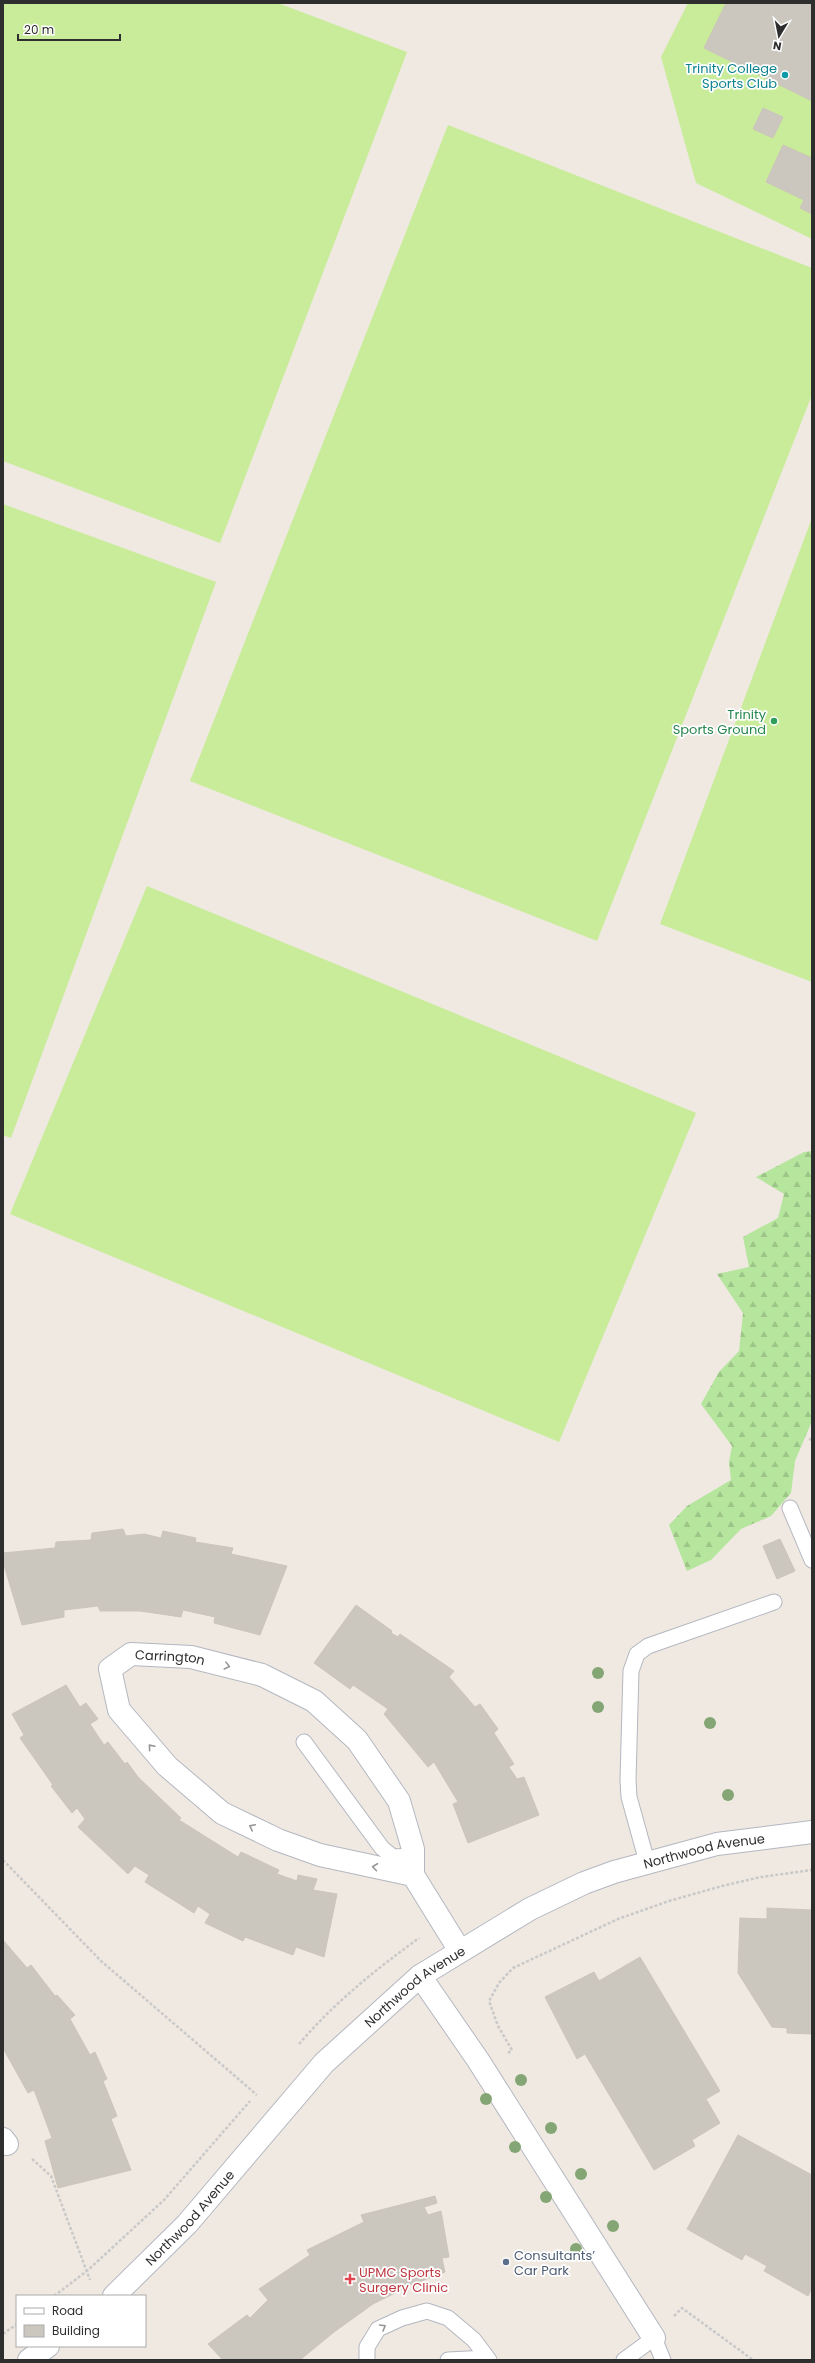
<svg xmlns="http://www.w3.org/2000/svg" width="815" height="2363" font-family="Poppins,sans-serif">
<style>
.forest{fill:url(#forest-firs)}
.pitch{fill:#c9ec9a}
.building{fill:#cbc7bf;stroke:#cbc5ba}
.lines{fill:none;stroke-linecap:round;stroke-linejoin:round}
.service-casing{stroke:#b4b7c1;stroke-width:17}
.minor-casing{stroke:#b4b7c1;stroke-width:24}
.path{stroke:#c9c9c9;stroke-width:2.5;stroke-dasharray:3 2;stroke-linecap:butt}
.service{stroke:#fff;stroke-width:15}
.minor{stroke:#fff;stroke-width:22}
.tree{fill:#84a574}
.oneway{stroke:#969696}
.culture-dot{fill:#0f9aa8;stroke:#fff;stroke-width:1.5}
.leisure-dot{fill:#2e9e5b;stroke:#fff;stroke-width:1.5}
.service-dot{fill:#5c6f8a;stroke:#fff;stroke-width:1.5}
.health-dot{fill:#e0444e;stroke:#fff;stroke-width:1.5}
.labels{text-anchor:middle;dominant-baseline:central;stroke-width:3.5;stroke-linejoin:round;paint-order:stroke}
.culture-label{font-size:13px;fill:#0d838f;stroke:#fff;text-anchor:end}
.leisure-label{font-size:13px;fill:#27864d;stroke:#fff;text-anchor:end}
.street-label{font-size:13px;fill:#2e2e2e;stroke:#fff}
.service-label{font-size:13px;fill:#4e5e75;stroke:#fff;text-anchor:start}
.health-label{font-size:13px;fill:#be3a42;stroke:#fff;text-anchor:start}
</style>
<defs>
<pattern id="forest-firs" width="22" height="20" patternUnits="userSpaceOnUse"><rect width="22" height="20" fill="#b6e59e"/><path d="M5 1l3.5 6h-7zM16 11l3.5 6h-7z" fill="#9dc588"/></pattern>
</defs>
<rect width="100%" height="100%" fill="#efe9e1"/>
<polygon class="forest" points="812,1151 812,1421 795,1461 791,1493 771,1516 741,1529 711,1560 687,1571 669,1525 687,1506 731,1480 729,1462 732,1446 701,1404 719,1372 739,1351 743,1313 717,1274 749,1267 743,1237 778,1218 784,1194 756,1177 804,1152"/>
<g class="pitch">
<polygon points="3,3 278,3 407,52 220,543 3,461"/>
<polygon points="688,3 812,3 812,239 696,183 661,57"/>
<polygon points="448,125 812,268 812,395 597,941 190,781"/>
<polygon points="3,504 216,582 11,1138 3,1135"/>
<polygon points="812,518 812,982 660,924"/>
<polygon points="147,886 696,1113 559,1442 10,1214"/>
</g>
<g class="building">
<polygon points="726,3 812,3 812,101 704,48"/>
<polygon points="763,108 783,117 773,138 753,129"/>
<polygon points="783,145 812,158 812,214 800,208 804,200 766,182"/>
<polygon points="123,1529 126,1536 144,1534 161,1538 163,1531 196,1538 195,1542 233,1548 231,1554 287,1566 260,1635 214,1623 215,1617 183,1610 181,1617 140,1611 100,1611 98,1606 64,1610 64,1617 22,1625 3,1562 3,1553 55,1548 56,1542 91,1540 92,1533"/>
<polygon points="780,1539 795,1571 777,1579 763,1546"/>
<polygon points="356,1605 392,1631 391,1633 398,1637 400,1634 454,1671 449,1677 475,1707 480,1704 498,1729 494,1733 514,1764 509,1767 517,1779 524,1777 539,1815 468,1843 453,1804 458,1802 434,1762 428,1767 384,1714 388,1709 353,1685 350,1689 314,1663"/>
<polygon points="66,1685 80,1707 86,1703 98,1719 90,1724 104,1745 108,1742 125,1764 127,1762 138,1777 181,1818 179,1820 238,1857 241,1852 279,1870 277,1874 297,1881 298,1875 317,1879 313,1890 337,1894 324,1957 296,1947 293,1955 245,1937 243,1941 205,1923 210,1914 198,1906 194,1913 145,1882 149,1875 135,1866 128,1874 78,1827 85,1819 77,1808 72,1813 51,1786 53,1785 20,1738 24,1735 12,1714"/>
<polygon points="767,1908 812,1910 812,2034 787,2033 787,2028 772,2027 738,1973 740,1918 767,1919"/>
<polygon points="3,1940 27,1968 31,1965 55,1996 57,1995 75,2015 70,2019 90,2055 95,2052 107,2079 103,2081 117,2116 111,2119 131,2170 58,2188 45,2141 52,2138 39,2103 34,2090 28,2093 3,2048"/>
<polygon points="640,1957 720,2091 706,2099 720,2123 692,2140 695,2146 654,2170 585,2054 577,2059 545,1997 594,1972 599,1981"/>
<polygon points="738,2135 812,2175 812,2288 808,2296 764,2271 767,2266 745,2254 742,2260 687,2229"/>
<polygon points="435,2196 437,2203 424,2207 428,2215 441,2211 449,2257 442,2258 445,2272 411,2285 373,2304 334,2332 300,2360 223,2360 208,2344 247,2315 250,2318 268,2300 259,2289 310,2255 307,2250 364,2222 361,2215"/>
</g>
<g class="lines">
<defs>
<g id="service">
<polyline points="790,1508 812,1560"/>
<polyline points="304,1742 382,1848 393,1857 413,1856"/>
<polyline points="647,1862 629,1797 628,1780 631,1671 637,1654 648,1646 774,1602"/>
<polyline points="367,2360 367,2347 378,2329 402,2318 427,2311 448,2318 474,2340 489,2360"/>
<polyline points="448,2360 487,2358"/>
<polyline points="624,2360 654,2338 663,2360"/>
</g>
<g id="minor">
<path id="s1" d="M 413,1875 L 320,1855 L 278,1840 L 222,1813 L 167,1766 L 119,1710 L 110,1669 L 131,1654 L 191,1657 L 262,1675 L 314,1701 L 357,1740 L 399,1801 L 413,1849 L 413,1875 L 460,1951"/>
<polyline points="420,1976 478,2060 654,2338"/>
<polyline points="3,2139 7,2144"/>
<path id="s2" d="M 114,2296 L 187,2224 L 324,2063 L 420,1976 L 530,1909 L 584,1883 L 614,1872 L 717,1844 L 812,1832"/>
<polyline points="29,2360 48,2346"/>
</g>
</defs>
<use href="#service" class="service-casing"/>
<use href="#minor" class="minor-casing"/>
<g class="path">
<polyline points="809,1440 812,1438"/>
<polyline points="3,1860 101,1961 257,2095"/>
<path d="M 299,2044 C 334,2003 375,1970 419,1938"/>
<polyline points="508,2053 512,2050 498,2026 489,2001 499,1983 513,1968 618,1919 669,1901 722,1886 761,1877 812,1870"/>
<polyline points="32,2159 51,2176 90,2280"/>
<polyline points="54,2296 87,2271 164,2200 250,2101"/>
<polyline points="674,2316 682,2308 753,2360"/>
<polyline points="3,2334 17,2324"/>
</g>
<use href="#service" class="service"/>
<use href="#minor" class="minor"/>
</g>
<g class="tree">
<circle cx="598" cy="1673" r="6"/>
<circle cx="598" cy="1707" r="6"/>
<circle cx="710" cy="1723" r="6"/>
<circle cx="728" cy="1795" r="6"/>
<circle cx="521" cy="2080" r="6"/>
<circle cx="486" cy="2099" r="6"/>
<circle cx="551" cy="2128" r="6"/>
<circle cx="515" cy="2147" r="6"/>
<circle cx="581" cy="2174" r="6"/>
<circle cx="546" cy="2197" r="6"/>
<circle cx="613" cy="2226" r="6"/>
<circle cx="576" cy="2249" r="6"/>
</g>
<defs><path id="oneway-chevron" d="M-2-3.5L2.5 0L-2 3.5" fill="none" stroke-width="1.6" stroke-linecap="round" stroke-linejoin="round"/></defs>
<g class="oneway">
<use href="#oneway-chevron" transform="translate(227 1666) rotate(14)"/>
<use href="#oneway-chevron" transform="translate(151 1747) rotate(-131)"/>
<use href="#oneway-chevron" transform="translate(252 1827) rotate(-154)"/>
<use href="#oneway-chevron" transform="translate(375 1867) rotate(-173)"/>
<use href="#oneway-chevron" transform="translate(383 2327) rotate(-30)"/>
</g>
<circle class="culture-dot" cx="785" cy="75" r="4"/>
<circle class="leisure-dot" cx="774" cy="721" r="4"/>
<circle class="service-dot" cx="506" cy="2262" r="4"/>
<path class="health-dot" d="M348 2273h4v4h4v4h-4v4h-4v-4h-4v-4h4z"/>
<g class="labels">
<g class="culture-label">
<text x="777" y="68">Trinity College<tspan x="777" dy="15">Sports Club</tspan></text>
</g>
<g class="leisure-label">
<text x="766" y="714">Trinity<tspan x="766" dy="15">Sports Ground</tspan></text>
</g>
<g class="street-label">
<text stroke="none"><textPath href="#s1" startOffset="455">Carrington</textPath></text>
<text stroke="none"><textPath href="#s2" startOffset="757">Northwood Avenue</textPath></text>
<text stroke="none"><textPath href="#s2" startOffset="433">Northwood Avenue</textPath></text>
<text stroke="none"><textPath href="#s2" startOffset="109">Northwood Avenue</textPath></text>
</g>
<g class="service-label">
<text x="514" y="2255">Consultants’<tspan x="514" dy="15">Car Park</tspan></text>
</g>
<g class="health-label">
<text x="359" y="2272">UPMC Sports<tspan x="359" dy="15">Surgery Clinic</tspan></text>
</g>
</g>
<rect width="815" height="2363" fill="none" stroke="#2e2e2e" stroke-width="8"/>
<rect x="16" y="2295" width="130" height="52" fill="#ffffff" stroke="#ababab"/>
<rect x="24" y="2308" width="20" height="6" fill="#ffffff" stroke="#ababab"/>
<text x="52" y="2315" font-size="12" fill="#2e2e2e">Road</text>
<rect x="24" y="2325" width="20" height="12" fill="#cbc7bf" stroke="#ababab"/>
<text x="52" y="2335" font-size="12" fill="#2e2e2e">Building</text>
<g transform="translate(779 36) rotate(190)" stroke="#ffffff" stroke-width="3" paint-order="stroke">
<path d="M0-3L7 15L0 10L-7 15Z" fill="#2e2e2e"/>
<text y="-6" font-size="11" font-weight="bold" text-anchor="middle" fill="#2e2e2e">N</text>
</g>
<path d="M18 34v6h102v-6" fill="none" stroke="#2e2e2e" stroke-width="2"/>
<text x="24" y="34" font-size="12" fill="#2e2e2e" stroke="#ffffff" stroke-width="3" paint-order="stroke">20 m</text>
</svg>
